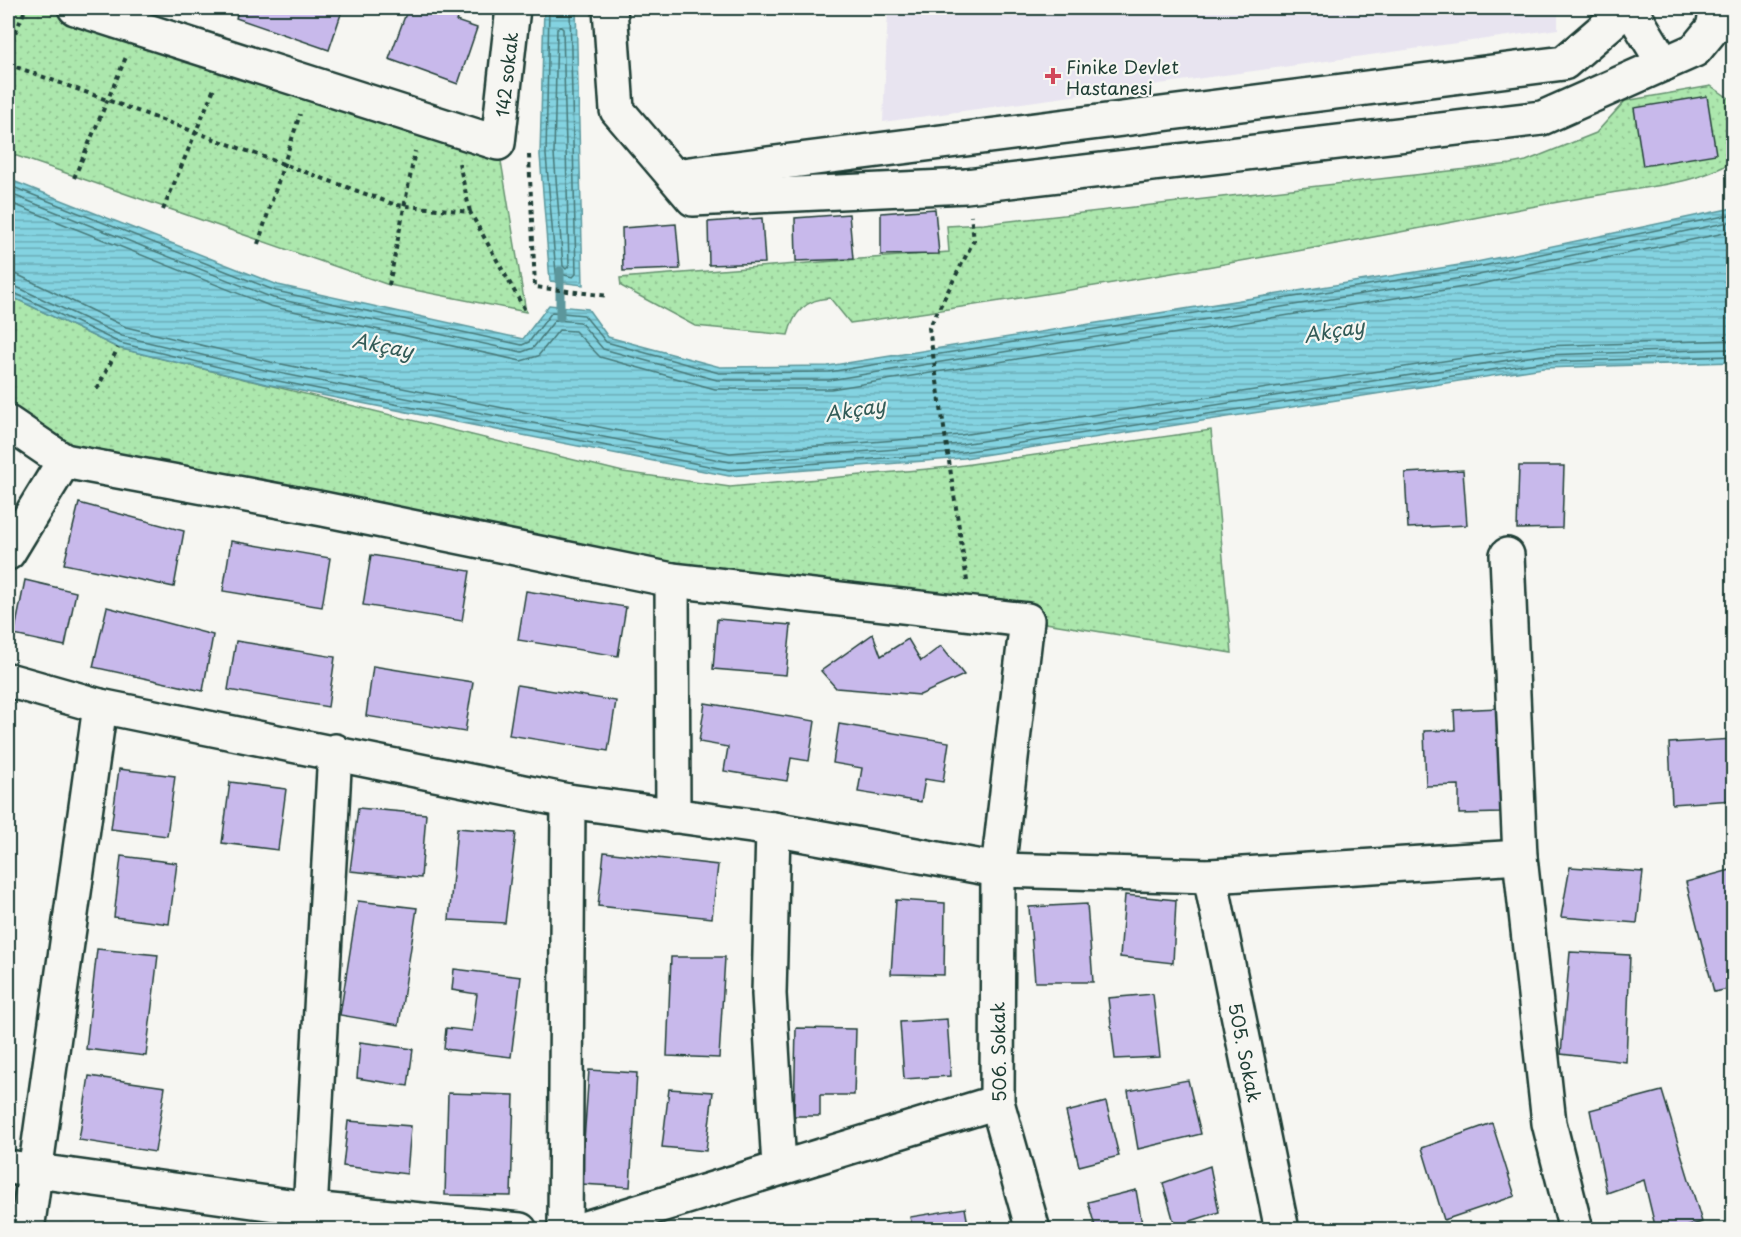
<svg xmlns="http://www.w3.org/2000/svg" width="1741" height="1237" font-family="'Playpen Sans',sans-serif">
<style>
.built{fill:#e8e4f0}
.grass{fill:url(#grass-dots);stroke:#669270;stroke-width:1.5}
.water{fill:url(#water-rules);stroke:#5c979c;stroke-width:1.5}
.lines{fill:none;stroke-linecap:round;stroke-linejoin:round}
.shore{stroke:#477979;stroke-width:1.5}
.stream{stroke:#5c979c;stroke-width:9}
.building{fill:#c8b9eb;stroke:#1f3d34;stroke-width:1.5}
.street-casing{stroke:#1f3d34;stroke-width:38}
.path{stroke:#1f3d34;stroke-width:4;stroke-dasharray:4.5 4.5;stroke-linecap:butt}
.street{stroke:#f6f6f2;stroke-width:33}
.poi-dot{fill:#d1495b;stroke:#f6f6f2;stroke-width:2}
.labels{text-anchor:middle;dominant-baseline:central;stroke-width:4.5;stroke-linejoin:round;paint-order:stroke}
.poi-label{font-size:18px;fill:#1f3d34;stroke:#f6f6f2;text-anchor:start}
.street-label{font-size:18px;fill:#1f3d34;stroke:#f6f6f2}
.water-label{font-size:20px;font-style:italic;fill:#335b57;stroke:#f6f6f2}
</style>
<defs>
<pattern id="grass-dots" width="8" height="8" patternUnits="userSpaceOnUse" patternTransform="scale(1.5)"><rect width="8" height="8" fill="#ace7ad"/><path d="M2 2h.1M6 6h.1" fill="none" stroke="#94c795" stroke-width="1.8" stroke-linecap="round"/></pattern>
<pattern id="water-rules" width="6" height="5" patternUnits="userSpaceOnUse" patternTransform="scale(1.5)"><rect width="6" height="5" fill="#84d3e1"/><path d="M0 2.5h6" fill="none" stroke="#6bacb7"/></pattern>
</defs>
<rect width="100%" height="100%" fill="#f6f6f2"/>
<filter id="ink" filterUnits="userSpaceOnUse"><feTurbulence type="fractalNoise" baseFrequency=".0167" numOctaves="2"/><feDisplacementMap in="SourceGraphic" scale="12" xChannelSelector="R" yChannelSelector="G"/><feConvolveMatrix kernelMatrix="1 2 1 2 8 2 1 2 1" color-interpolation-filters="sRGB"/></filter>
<g filter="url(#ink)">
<polygon class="built" points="888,8 1558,8 1558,29 883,122"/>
<g class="grass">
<polygon points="8,8 75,8 498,143 526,312 389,285 8,153"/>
<path d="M 1711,86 L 1733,101 L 1732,162 C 1698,182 1662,185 1624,191 C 1591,196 1558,202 1525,208 C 1301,252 1077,292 850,323 L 830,298 C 806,299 794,312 788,335 L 695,326 L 621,286 L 620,278 L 949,252 L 947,226 L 984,224 L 1511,164 L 1526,161 L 1596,133 L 1625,101 Z"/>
<polygon points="8,295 118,348 623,472 730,487 950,467 1211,430 1232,653 1027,620 672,580 64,461 8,423"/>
</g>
<g class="water">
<polygon points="544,8 576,8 583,285 550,281 540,155"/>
<polygon points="8,179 278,285 523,339 549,305 588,309 608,337 720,367 828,366 1472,263 1733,208 1733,362 1543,368 964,458 729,476 266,384 118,348 8,295"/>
</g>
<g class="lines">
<g class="shore">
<polyline points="549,8 546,155 556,273 573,277 576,274 570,8"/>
<polygon points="560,26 563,29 569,266 566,269 563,266 554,154 557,29"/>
<polyline points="8,185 276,291 522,345 529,342 552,312 584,315 606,342 719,373 829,372 1473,268 1734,214"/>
<polyline points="8,193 273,298 522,352 533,348 555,320 580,322 603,349 717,380 829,380 1474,276 1734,221"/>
<polyline points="8,202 270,306 521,361 538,356 559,330 575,331 600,357 715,389 831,389 1476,285 1734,231"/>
<polyline points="8,274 18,275 126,327 271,362 730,453 961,435 1541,346 1734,340"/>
<polyline points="8,283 122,336 269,371 730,462 962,444 1542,355 1734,349"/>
<polyline points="8,290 120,343 268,379 729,470 963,452 1543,362 1734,356"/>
</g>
<polyline class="stream" points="560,317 560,271"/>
</g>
<g class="building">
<polygon points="239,8 343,8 329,50 236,18"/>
<polygon points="408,8 423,11 423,8 467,8 456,21 477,28 458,84 389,59"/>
<polygon points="1707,96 1716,154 1643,166 1634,108"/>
<polygon points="935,209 939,254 881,255 881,213"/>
<polygon points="849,214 853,259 796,261 795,218"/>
<polygon points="762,218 765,263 709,265 708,222"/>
<polygon points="676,224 680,269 623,271 622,228"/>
<polygon points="1519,466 1564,466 1562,528 1517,529"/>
<polygon points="1463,470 1467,525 1408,528 1405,473"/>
<polygon points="79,503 184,531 174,587 64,564"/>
<polygon points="231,541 330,558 322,607 223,591"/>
<polygon points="371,555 470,571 462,621 363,605"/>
<polygon points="25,580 76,592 65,646 14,635"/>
<polygon points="526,591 626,607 618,656 518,640"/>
<polygon points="107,607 213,635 203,691 93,667"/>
<polygon points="717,619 791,625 786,675 713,669"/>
<polygon points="873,634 881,656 908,639 921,661 941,646 964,675 920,695 836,688 821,671"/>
<polygon points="236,641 335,657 328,707 228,690"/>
<polygon points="373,666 473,682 465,732 366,716"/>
<polygon points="517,685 616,701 608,751 509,735"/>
<polygon points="705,703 815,721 809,761 791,758 787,781 724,771 728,747 699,742"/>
<polygon points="1499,708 1502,813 1459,814 1459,785 1426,786 1424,731 1455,730 1454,710"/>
<polygon points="839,724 949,742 943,782 925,779 921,802 858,792 862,768 833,763"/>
<polygon points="1734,739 1734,800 1672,804 1669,743"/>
<polygon points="119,769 175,776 167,836 111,829"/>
<polygon points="230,782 286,789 278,850 222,843"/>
<polygon points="358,808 426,814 421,878 350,871"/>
<polygon points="457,828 516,833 505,923 449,920"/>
<polygon points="604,852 718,865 712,918 598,906"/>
<polygon points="121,856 177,863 169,924 114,917"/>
<polygon points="1570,867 1643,872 1637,923 1561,917"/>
<polygon points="1734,869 1734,988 1714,992 1686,882"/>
<polygon points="1125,895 1176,900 1173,963 1120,957"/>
<polygon points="896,900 945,903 944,975 891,974"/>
<polygon points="358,901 417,908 399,1025 340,1015"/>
<polygon points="1087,904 1093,982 1035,982 1029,907"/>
<polygon points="97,949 158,955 146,1056 86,1049"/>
<polygon points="1570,952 1630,955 1626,1062 1561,1054"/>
<polygon points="671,957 725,957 719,1058 667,1056"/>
<polygon points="454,969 521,977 511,1057 444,1049 446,1028 472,1031 477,994 452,990"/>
<polygon points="1153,994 1160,1057 1115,1059 1108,998"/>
<polygon points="947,1019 951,1076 904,1079 900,1022"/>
<polygon points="796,1028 856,1029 854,1095 820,1095 820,1116 794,1116"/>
<polygon points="360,1042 413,1049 408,1086 357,1078"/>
<polygon points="589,1070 637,1073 630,1187 581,1184"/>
<polygon points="89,1076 165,1087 155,1152 79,1140"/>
<polygon points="1188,1080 1201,1134 1138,1149 1128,1091"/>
<polygon points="669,1089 713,1092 706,1151 662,1147"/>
<polygon points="1662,1091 1702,1222 1676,1230 1656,1230 1644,1180 1607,1193 1590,1110"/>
<polygon points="448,1093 514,1095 511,1196 445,1195"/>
<polygon points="1106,1102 1119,1156 1079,1166 1066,1112"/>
<polygon points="348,1121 411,1126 407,1174 343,1166"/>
<polygon points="1492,1123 1515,1196 1444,1220 1422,1148"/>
<polygon points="1210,1166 1219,1212 1175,1226 1163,1183"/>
<polygon points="1136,1190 1143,1230 1096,1230 1088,1202"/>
<polygon points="965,1208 969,1230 913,1230 910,1217"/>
<polygon points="71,1224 116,1230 70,1230"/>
</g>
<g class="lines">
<defs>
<g id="street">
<path id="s1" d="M 75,8 L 498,143 L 513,8"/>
<polyline points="610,8 617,110 693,199 966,186 1542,118 1695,50 1713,28 1717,8"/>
<polyline points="1630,8 1664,64"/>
<polyline points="674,176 1564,63 1628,8"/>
<polyline points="8,423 64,461 8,553"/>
<polyline points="64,461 323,509 672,580 1027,620 998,870 997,1102 1033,1230"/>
<polyline points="1507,555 1520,857 1549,1123 1576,1230"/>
<polyline points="672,580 673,816"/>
<polyline points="8,680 100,706 568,801 773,829 998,870 1210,876 1520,857"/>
<polyline points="773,829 769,994 779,1167"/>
<path id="s2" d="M 1210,876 L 1282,1230"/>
<polyline points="8,1167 311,1209 520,1230"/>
<polyline points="27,1230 100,706"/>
<polyline points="309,1230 335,751"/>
<polyline points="565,1230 568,801"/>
<polyline points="579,1230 997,1102"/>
</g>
</defs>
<use href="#street" class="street-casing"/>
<g class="path">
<polyline points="8,49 26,8"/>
<polyline points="8,64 396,205 470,212 526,312"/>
<polyline points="529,155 535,287 609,296"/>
<polyline points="459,163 470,212"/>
<polyline points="74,178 126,57"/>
<polyline points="163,210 215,86"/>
<polyline points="258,244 300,114"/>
<polyline points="389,285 415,151"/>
<polyline points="97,389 118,348"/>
<polyline points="967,581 929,328 974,240 971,216"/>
</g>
<use href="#street" class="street"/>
</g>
</g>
<path class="poi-dot" d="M1050 67h6v6h6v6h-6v6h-6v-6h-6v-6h6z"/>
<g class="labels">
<g class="poi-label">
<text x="1066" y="66">Finike Devlet<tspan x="1066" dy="21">Hastanesi</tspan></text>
</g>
<g class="street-label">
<text stroke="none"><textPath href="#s1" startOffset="513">142 sokak</textPath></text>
<text transform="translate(998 1052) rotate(-91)">506. Sokak</text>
<text stroke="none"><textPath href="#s2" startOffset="180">505. Sokak</textPath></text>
</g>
<g class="water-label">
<text transform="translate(1334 330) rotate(-9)">Akçay</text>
<text transform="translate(383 345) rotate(11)">Akçay</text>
<text transform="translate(855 409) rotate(-9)">Akçay</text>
</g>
</g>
<rect width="1741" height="1237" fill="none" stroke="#f6f6f2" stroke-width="30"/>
<rect x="15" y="15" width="1711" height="1207" fill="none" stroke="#1f3d34" stroke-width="2" filter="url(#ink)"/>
</svg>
